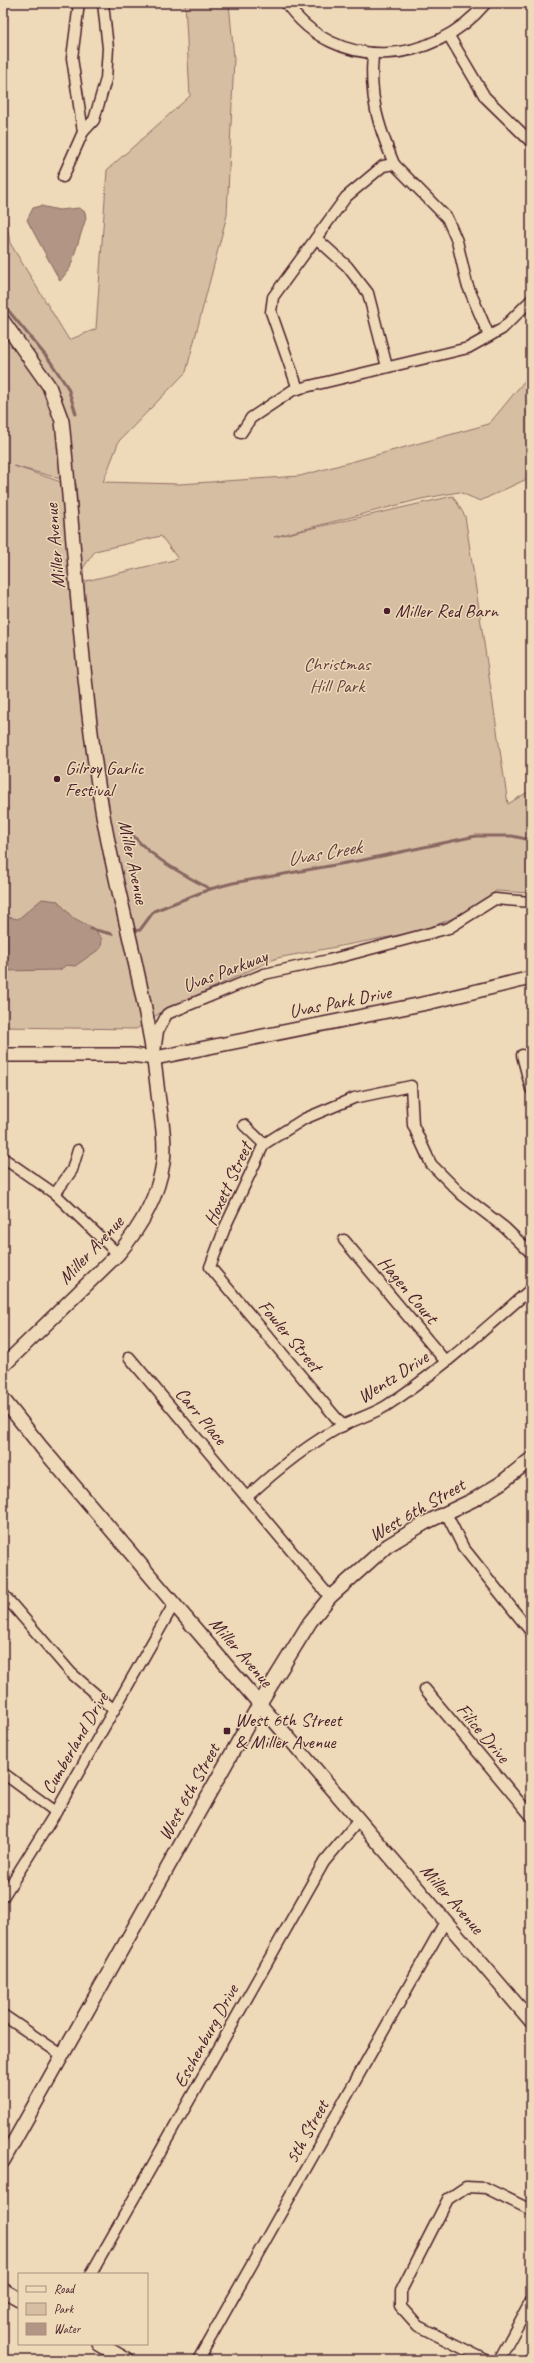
<svg xmlns="http://www.w3.org/2000/svg" width="534" height="2363" font-family="Caveat,sans-serif">
<style>
.green{fill:#d6bea3;stroke:#906e67;fill-rule:evenodd}
.water{fill:#b29584;stroke:#886660}
.lines{fill:none;stroke-linecap:round;stroke-linejoin:round}
.stream{stroke:#886660;stroke-width:3}
.minor-casing{stroke:#4a1f2b;stroke-width:13}
.tertiary-casing{stroke:#4a1f2b;stroke-width:16}
.minor{stroke:#eedab8;stroke-width:10}
.tertiary{stroke:#eedab8;stroke-width:13}
.poi-dot{fill:#4a1f2b;stroke:#eedab8;stroke-width:1.5}
.labels{text-anchor:middle;dominant-baseline:central;stroke-width:3;stroke-linejoin:round;paint-order:stroke}
.street-label{font-size:19px;fill:#4a1f2b;stroke:#eedab8}
.poi-label{font-size:19px;fill:#4a1f2b;stroke:#eedab8;text-anchor:start}
.park-label{font-size:19px;fill:#663f43;stroke:#eedab8}
.water-label{font-size:20px;font-style:italic;fill:#643c41;stroke:#eedab8}
</style>
<rect width="100%" height="100%" fill="#eedab8"/>
<filter id="ink" filterUnits="userSpaceOnUse"><feTurbulence type="fractalNoise" baseFrequency=".025" numOctaves="2"/><feDisplacementMap in="SourceGraphic" scale="8" xChannelSelector="R" yChannelSelector="G"/><feConvolveMatrix kernelMatrix="1 2 1 2 8 2 1 2 1" color-interpolation-filters="sRGB"/></filter>
<g filter="url(#ink)">
<path class="green" d="M 185,3 L 229,3 L 234,58 L 227,215 L 186,372 L 119,441 L 103,482 L 180,484 L 300,476 L 489,424 L 531,373 L 531,477 L 480,501 L 459,492 L 421,499 L 274,537 L 453,496 L 465,516 L 508,804 L 531,790 L 531,893 L 496,891 L 461,915 L 421,931 L 277,958 L 163,1011 L 136,1029 L 3,1027 L 3,201 L 10,243 L 69,340 L 96,329 L 107,170 L 190,96 ZM 14,466 L 76,483 L 81,571 L 95,551 L 161,536 L 178,559 L 69,585 L 64,483 Z"/>
<g class="water">
<polygon points="41,206 59,210 79,208 85,212 86,218 70,268 60,281 27,220 33,208"/>
<polygon points="42,899 58,901 72,917 93,928 102,939 101,948 75,966 66,965 60,970 3,971 3,916 18,919"/>
</g>
<g class="lines">
<g class="stream">
<polyline points="3,304 50,361 68,388 76,414"/>
<path d="M 125,825 C 145,855 179,872 210,889"/>
<polyline points="91,929 112,934"/>
<polyline points="134,931 140,930 154,911 210,889 233,883 363,860 476,836 512,836 531,840"/>
</g>
<defs>
<g id="minor">
<polyline points="79,3 72,58 83,132"/>
<path d="M 286,3 C 336,74 433,66 486,3"/>
<polyline points="449,36 485,97 531,142"/>
<path d="M 373,54 C 369,97 378,125 394,164"/>
<polyline points="63,177 83,132 94,120 106,79 108,48 103,3"/>
<polyline points="316,238 347,266 368,293 387,367"/>
<polyline points="298,389 271,312 273,297 346,197 383,166 394,164 447,218 457,241 467,284 489,336"/>
<polyline points="241,433 251,418 293,390 468,348 502,329 531,300"/>
<polyline points="155,1052 158,1031 167,1014 264,974 329,960 449,928 495,899 531,902"/>
<polyline points="522,1055 531,1089"/>
<polyline points="244,1125 264,1144"/>
<polyline points="3,1158 55,1194 118,1254"/>
<polyline points="55,1194 72,1170 78,1150"/>
<polyline points="344,1240 446,1362"/>
<polyline points="129,1357 330,1597"/>
<polyline points="343,1426 210,1267 226,1225 264,1144 304,1119 354,1098 411,1086 413,1125 431,1164 461,1194 505,1228 531,1253"/>
<path d="M 247,1497 C 276,1470 307,1445 342,1426 C 356,1419 373,1414 386,1406 C 439,1372 484,1329 531,1289"/>
<polyline points="446,1513 463,1547 531,1632"/>
<polyline points="3,1594 71,1673 114,1710"/>
<polyline points="425,1689 531,1816"/>
<polyline points="3,1773 56,1812"/>
<polyline points="3,1897 56,1812 174,1604"/>
<polyline points="3,2015 62,2055"/>
<polyline points="91,2274 324,1862 359,1820"/>
<polyline points="198,2360 446,1920"/>
<polyline points="486,2360 418,2326 401,2307 401,2291 448,2199 466,2187 486,2188 531,2210"/>
<polyline points="499,2360 531,2301"/>
</g>
<g id="tertiary">
<path d="M 3,321 L 49,386 L 62,421 C 76,554 81,689 104,821 C 121,912 149,1002 158,1094 C 161,1116 166,1141 163,1163 C 158,1197 140,1228 118,1254 L 3,1366"/>
<polyline points="3,1055 131,1055 155,1058 427,1003 531,978"/>
<polyline points="3,1399 42,1448 174,1604 531,2021"/>
<polyline points="3,2161 260,1703 310,1622 330,1597 387,1546 425,1523 475,1499 501,1483 531,1459"/>
<polyline points="3,2290 19,2299"/>
<polyline points="99,2344 127,2360"/>
</g>
</defs>
<use href="#minor" class="minor-casing"/>
<use href="#tertiary" class="tertiary-casing"/>
<use href="#minor" class="minor"/>
<use href="#tertiary" class="tertiary"/>
</g>
</g>
<g class="poi-dot">
<circle cx="387" cy="611" r="4"/>
<circle cx="57" cy="779" r="4"/>
<rect x="223" y="1727" width="8" height="8" rx="2"/>
</g>
<g class="labels">
<g class="street-label">
<text transform="translate(55 546) rotate(-95)">Miller Avenue</text>
<text transform="translate(133 862) rotate(78)">Miller Avenue</text>
<text transform="translate(225 971) rotate(-21)">Uvas Parkway</text>
<text transform="translate(340 1002) rotate(-11)">Uvas Park Drive</text>
<text transform="translate(228 1184) rotate(-65)">Hoxett Street</text>
<text transform="translate(91 1250) rotate(-47)">Miller Avenue</text>
<text transform="translate(408 1290) rotate(50)">Hagen Court</text>
<text transform="translate(290 1336) rotate(50)">Fowler Street</text>
<text transform="translate(393 1377) rotate(-33)">Wentz Drive</text>
<text transform="translate(201 1416) rotate(50)">Carr Place</text>
<text transform="translate(417 1510) rotate(-30)">West 6th Street</text>
<text transform="translate(241 1652) rotate(49)">Miller Avenue</text>
<text transform="translate(483 1733) rotate(50)">Filice Drive</text>
<text transform="translate(75 1743) rotate(-60)">Cumberland Drive</text>
<text transform="translate(189 1792) rotate(-61)">West 6th Street</text>
<text transform="translate(452 1899) rotate(49)">Miller Avenue</text>
<text transform="translate(206 2036) rotate(-61)">Eschenburg Drive</text>
<text transform="translate(307 2132) rotate(-61)">5th Street</text>
</g>
<g class="poi-label">
<text x="395" y="611">Miller Red Barn</text>
<text x="65" y="768">Gilroy Garlic<tspan x="65" dy="22">Festival</tspan></text>
<text x="235" y="1720">West 6th Street<tspan x="235" dy="22">&amp; Miller Avenue</tspan></text>
</g>
<g class="park-label">
<text x="337" y="664">Christmas<tspan x="337" dy="22">Hill Park</tspan></text>
</g>
<g class="water-label">
<text transform="translate(324 853) rotate(-10)">Uvas Creek</text>
</g>
</g>
<rect width="534" height="2363" fill="none" stroke="#eedab8" stroke-width="16"/>
<rect x="8" y="8" width="518" height="2347" fill="none" stroke="#4a1f2b" stroke-width="1.5" filter="url(#ink)"/>
<rect x="18" y="2273" width="130" height="72" fill="#eedab8" stroke="#ac8f80"/>
<rect x="26" y="2286" width="20" height="6" fill="#eedab8" stroke="#ac8f80"/>
<text x="54" y="2293" font-size="12" fill="#4a1f2b">Road</text>
<rect x="26" y="2303" width="20" height="12" fill="#d6bea3" stroke="#ac8f80"/>
<text x="54" y="2313" font-size="12" fill="#4a1f2b">Park</text>
<rect x="26" y="2323" width="20" height="12" fill="#b29584" stroke="#ac8f80"/>
<text x="54" y="2333" font-size="12" fill="#4a1f2b">Water</text>
</svg>
